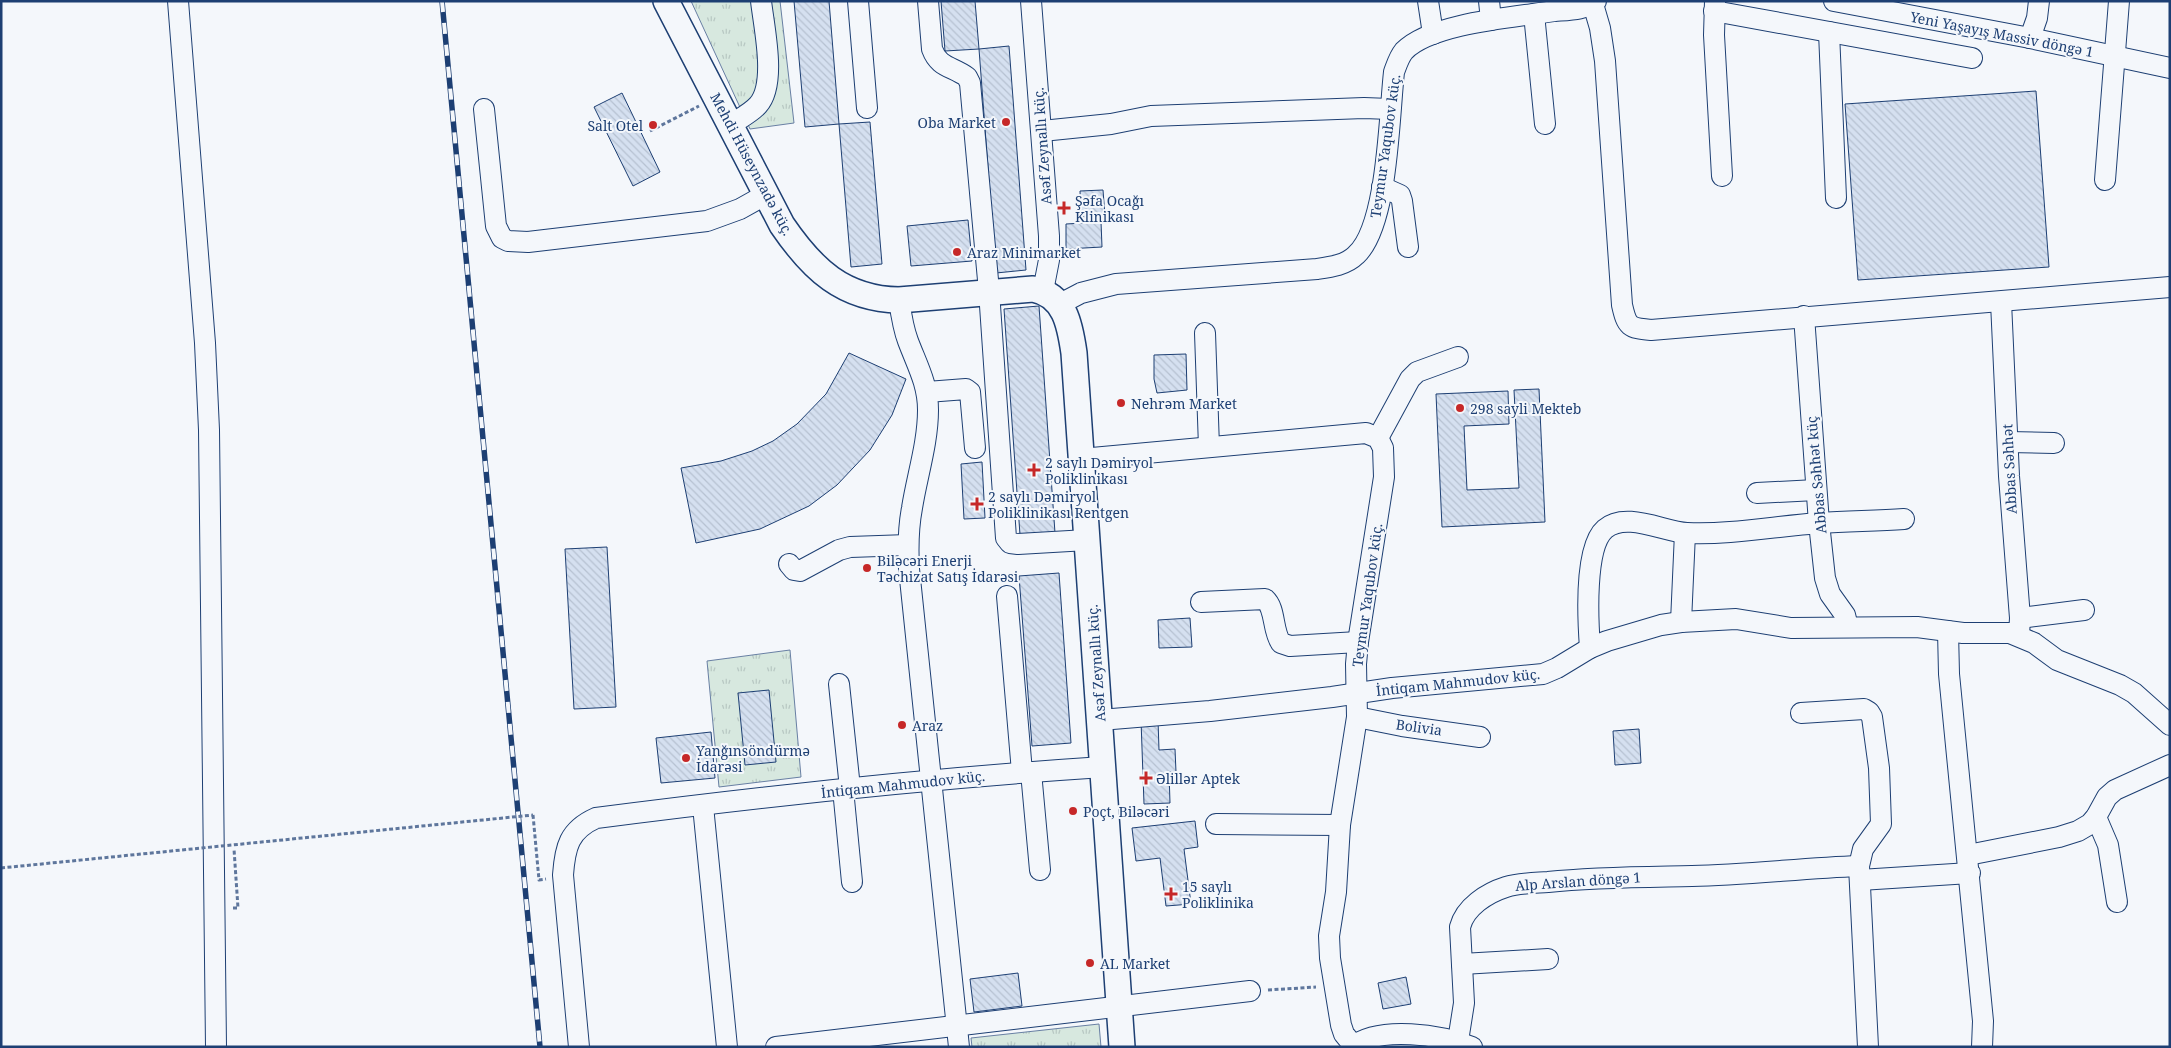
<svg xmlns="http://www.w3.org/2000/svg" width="2171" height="1048" font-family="'Noto Serif',serif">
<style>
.grass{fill:url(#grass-tufts);stroke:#687fa3}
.building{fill:url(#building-back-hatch);stroke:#1d3f73}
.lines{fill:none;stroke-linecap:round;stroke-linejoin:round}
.minor-casing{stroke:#1d3f73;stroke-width:22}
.major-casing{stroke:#1d3f73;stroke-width:28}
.path{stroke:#5e769c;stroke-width:3;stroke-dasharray:4 2.5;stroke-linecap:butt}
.minor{stroke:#f4f7fb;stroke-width:20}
.major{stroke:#f4f7fb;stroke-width:25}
.rail-casing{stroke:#1d3f73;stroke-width:5.5}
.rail{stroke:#f4f7fb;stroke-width:4;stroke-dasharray:11;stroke-linecap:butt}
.path-bridge{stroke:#5e769c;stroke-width:3;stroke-dasharray:4 2.5;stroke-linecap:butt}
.poi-dot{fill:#c62828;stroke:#f4f7fb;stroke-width:2}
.labels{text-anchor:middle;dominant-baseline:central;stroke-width:4;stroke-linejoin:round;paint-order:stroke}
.street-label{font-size:14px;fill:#1d3f73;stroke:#f4f7fb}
.poi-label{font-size:14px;fill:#1d3f73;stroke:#f4f7fb;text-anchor:start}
</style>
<defs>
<pattern id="grass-tufts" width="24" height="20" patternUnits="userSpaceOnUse" patternTransform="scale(1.25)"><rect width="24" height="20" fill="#d7e8df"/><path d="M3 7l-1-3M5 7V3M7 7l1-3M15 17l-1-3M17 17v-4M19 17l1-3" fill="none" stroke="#b8c8c3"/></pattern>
<pattern id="building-back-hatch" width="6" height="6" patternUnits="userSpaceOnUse" patternTransform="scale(1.25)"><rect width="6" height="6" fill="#d5e0f0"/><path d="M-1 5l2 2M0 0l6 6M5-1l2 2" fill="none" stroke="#b6c1d1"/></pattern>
</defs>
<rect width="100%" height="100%" fill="#f4f7fb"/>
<g class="grass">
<polygon points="691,1 780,1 794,123 750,129"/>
<polygon points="790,650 801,777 719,787 707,661"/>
<polygon points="1099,1024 1101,1047 972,1047 971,1038"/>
</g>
<g class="building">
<polygon points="794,1 829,1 839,124 805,127"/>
<polygon points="941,1 975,1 979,49 945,51"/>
<polygon points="1009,46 1026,270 996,273 979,49"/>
<polygon points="2036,91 2049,267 1858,280 1845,104"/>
<polygon points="622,93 660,172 633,186 594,107"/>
<polygon points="870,122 882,264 851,267 839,124"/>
<polygon points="1103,190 1105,216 1081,217 1080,191"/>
<polygon points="968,220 972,261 911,266 907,226"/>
<polygon points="1101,222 1102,247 1066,249 1066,224"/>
<polygon points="1039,306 1055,533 1020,535 1004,309"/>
<polygon points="849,353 906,379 892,415 870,450 837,485 809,506 760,529 696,543 681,468 721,461 752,451 773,441 797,424 826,394"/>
<polygon points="1186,354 1187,390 1157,393 1154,379 1154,355"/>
<polygon points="1539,389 1545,522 1442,527 1436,394 1508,391 1509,424 1464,426 1467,490 1519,488 1514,390"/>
<polygon points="982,462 985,518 964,519 961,464"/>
<polygon points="607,547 616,707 574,709 565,549"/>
<polygon points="1059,573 1071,743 1032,746 1019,576"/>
<polygon points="1190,618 1192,647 1159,648 1158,620"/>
<polygon points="769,690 776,762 745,765 738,693"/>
<polygon points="1141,720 1158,720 1159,750 1175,749 1176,772 1169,772 1170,803 1144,804"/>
<polygon points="1639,729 1641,763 1615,765 1613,731"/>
<polygon points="711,732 715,778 661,783 656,738"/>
<polygon points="1195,821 1198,847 1184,849 1191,904 1166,906 1160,858 1136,861 1132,828"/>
<polygon points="1018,973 1022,1006 974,1012 970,979"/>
<polygon points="1406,977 1411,1004 1383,1009 1378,983"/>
</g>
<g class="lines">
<defs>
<g id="minor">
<polyline points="178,1 205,343 209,430 216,1047"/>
<polyline points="858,1 867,108"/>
<path d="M 928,1 L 932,49 C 939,68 952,66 967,77 L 970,83 L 989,291 L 1006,538 L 1010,543 L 1018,544 L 1087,540"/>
<polyline points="1031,1 1049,236 1049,260 1043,291"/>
<polyline points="1428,1 1433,34"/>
<polyline points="1489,1 1491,20"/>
<polyline points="1715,1 1714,35 1722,176"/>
<polyline points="1834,1 2030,38 2170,68"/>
<path d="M 1593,4 L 1600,28 L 1605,61 L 1622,305 C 1627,327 1629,328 1651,330 L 2170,287"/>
<polyline points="1714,11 1972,58"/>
<polyline points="1534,14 1545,124"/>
<polyline points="1829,32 1836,198"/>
<polyline points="2030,38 2037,18 2039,1"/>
<polyline points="484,109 496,226 502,238 508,241 528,242 707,221 740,209 765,195"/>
<path d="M 730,125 C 739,119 751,113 758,105 C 777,84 764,28 761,1"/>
<polyline points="1042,131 1111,124 1151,116 1364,108 1390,109"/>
<polyline points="2105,180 2119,1"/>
<polyline points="1382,187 1400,195 1402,201 1408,247"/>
<path d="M 899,300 C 901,314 903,328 908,341 C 917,365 928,384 928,410 C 928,443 917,476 912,508 C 908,529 908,549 909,569 L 959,1047"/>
<polyline points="2001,302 2009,476 2020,618 2019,635"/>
<path d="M 1060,304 L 1081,293 L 1116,284 L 1317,269 C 1331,267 1346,265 1356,255 C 1388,226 1389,116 1394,72 C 1397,64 1399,57 1404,51 C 1431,23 1516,17 1555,11 C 1567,10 1587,10 1596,1"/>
<polyline points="1804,316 1819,523 1825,578 1830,594 1845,615 1848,627"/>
<polyline points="1205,333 1209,447"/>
<polyline points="927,392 966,389 970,392 975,448"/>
<polyline points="1378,438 1410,379 1417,372 1458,357"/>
<polyline points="2008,442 2054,443"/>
<polyline points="1081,459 1366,433 1378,438 1383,448 1384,477 1358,642 1356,664 1357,717 1340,825 1336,892 1329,936 1330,958 1341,1025 1344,1034 1353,1045"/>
<polyline points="1757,493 1816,490"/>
<polyline points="789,564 794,570 800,571 839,550 850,547 908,545"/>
<polyline points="1007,596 1022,772"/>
<path d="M 1201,602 L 1265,599 C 1276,609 1272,630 1281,643 L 1290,646 L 1358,642"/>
<polyline points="2020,618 2084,610"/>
<polyline points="1681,622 1685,533"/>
<polyline points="1948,631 1949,674 1983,1021 1982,1047"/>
<path d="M 1590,648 C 1588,621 1584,547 1605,529 C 1626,511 1664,532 1687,533 C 1731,535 1776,526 1820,523 C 1848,521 1876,521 1904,519"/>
<polyline points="839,684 850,788"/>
<polyline points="1801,713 1864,709 1869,712 1872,717 1879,768 1881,824 1863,849 1859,866 1868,1047"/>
<polyline points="1357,717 1402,726 1480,737"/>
<polyline points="1100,720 1210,711 1332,697 1392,688 1543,674 1557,668 1590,648 1607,641 1661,625 1681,622 1736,619 1791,628 1917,627 1963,633 2010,633 2034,643 2057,660 2120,685 2134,693 2170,725"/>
<polyline points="1031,772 1040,870"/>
<polyline points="843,789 852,882"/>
<polyline points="703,806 727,1047"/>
<polyline points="2096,817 2108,845 2117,902"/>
<polyline points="1216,824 1340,825"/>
<polyline points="1968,855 2059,837 2078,831 2090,824 2096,817 2107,797 2115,790 2170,765"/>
<polyline points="1860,880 1970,873"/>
<polyline points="1462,964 1548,959"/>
<path d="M 1458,1041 L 1464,1003 L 1460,927 C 1465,907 1487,893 1506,887 C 1519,883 1534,883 1548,882 C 1596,877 1643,877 1692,876 C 1747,875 1803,868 1859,866"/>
<path d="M 579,1047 L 563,875 C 565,847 569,830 596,818 C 765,796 934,778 1103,767"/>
<polyline points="776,1047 1250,991"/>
<path d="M 1352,1047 C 1380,1025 1441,1035 1472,1047"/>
</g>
<path id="major" d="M 666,1 L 782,225 C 812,269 843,299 899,300 L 1033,289 C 1065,295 1070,325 1074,353 L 1122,1047"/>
</defs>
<use href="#minor" class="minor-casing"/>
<use href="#major" class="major-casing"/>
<g class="path">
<polyline points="650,131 699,106"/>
<polyline points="533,815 539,880 546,879"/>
<polyline points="233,908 238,908 234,849"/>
<polyline points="1268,990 1316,987"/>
</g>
<use href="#minor" class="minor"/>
<use href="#major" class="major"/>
<defs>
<polyline id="rail" points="442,1 540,1047"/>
</defs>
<use href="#rail" class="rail-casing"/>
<use href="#rail" class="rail"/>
<polyline class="path-bridge" points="1,868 533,815"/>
</g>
<g class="poi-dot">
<circle cx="1006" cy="122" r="5"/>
<circle cx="653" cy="125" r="5"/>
<path d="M1061.5 200.5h5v5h5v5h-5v5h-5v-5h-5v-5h5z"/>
<circle cx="957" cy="252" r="5"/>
<circle cx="1121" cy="403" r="5"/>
<circle cx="1460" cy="408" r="5"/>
<path d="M1031.5 462.5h5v5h5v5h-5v5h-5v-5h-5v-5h5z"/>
<path d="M974.5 496.5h5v5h5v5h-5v5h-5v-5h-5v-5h5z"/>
<circle cx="867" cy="568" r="5"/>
<circle cx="902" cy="725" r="5"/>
<circle cx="686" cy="758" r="5"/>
<path d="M1143.5 770.5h5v5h5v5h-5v5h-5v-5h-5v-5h5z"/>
<circle cx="1073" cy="811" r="5"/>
<path d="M1168.5 886.5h5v5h5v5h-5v5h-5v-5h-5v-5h5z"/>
<circle cx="1090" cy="963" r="5"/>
</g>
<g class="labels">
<g class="street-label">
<text transform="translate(2002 34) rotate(11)">Yeni Yaşayış Massiv döngə 1</text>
<text transform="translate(1042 146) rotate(-94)">Asəf Zeynallı küç.</text>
<text transform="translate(1385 146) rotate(-82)">Teymur Yaqubov küç.</text>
<text transform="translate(752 164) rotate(62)">Mehdi Hüseynzadə küç.</text>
<text transform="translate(2009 469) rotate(-93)">Abbas Səhhət</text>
<text transform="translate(1816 475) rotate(-95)">Abbas Səhhət küç</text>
<text transform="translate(1367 595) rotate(-82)">Teymur Yaqubov küç.</text>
<text transform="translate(1096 663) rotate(-94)">Asəf Zeynallı küç.</text>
<text transform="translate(1458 682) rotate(-6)">İntiqam Mahmudov küç.</text>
<text transform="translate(1419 727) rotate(8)">Bolivia</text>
<text transform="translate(903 784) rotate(-6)">İntiqam Mahmudov küç.</text>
<text transform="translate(1578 881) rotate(-4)">Alp Arslan döngə 1</text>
</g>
<g class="poi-label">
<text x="996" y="122" text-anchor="end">Oba Market</text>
<text x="643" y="125" text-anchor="end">Salt Otel</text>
<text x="1075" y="200">Şəfa Ocağı<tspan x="1075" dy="16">Klinikası</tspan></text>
<text x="967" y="252">Araz Minimarket</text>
<text x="1131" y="403">Nehrəm Market</text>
<text x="1470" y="408">298 sayli Mekteb</text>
<text x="1045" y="462">2 saylı Dəmiryol<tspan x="1045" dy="16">Poliklinikası</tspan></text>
<text x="988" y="496">2 saylı Dəmiryol<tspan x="988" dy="16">Poliklinikası Rentgen</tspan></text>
<text x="877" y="560">Biləcəri Enerji<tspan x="877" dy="16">Təchizat Satış İdarəsi</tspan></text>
<text x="912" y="725">Araz</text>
<text x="696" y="750">Yanğınsöndürmə<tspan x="696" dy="16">İdarəsi</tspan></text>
<text x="1156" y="778">Əlillər Aptek</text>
<text x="1083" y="811">Poçt, Biləcəri</text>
<text x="1182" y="886">15 saylı<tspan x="1182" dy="16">Poliklinika</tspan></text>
<text x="1100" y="963">AL Market</text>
</g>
</g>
<rect width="2171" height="1048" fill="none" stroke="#1d3f73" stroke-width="5"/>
</svg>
